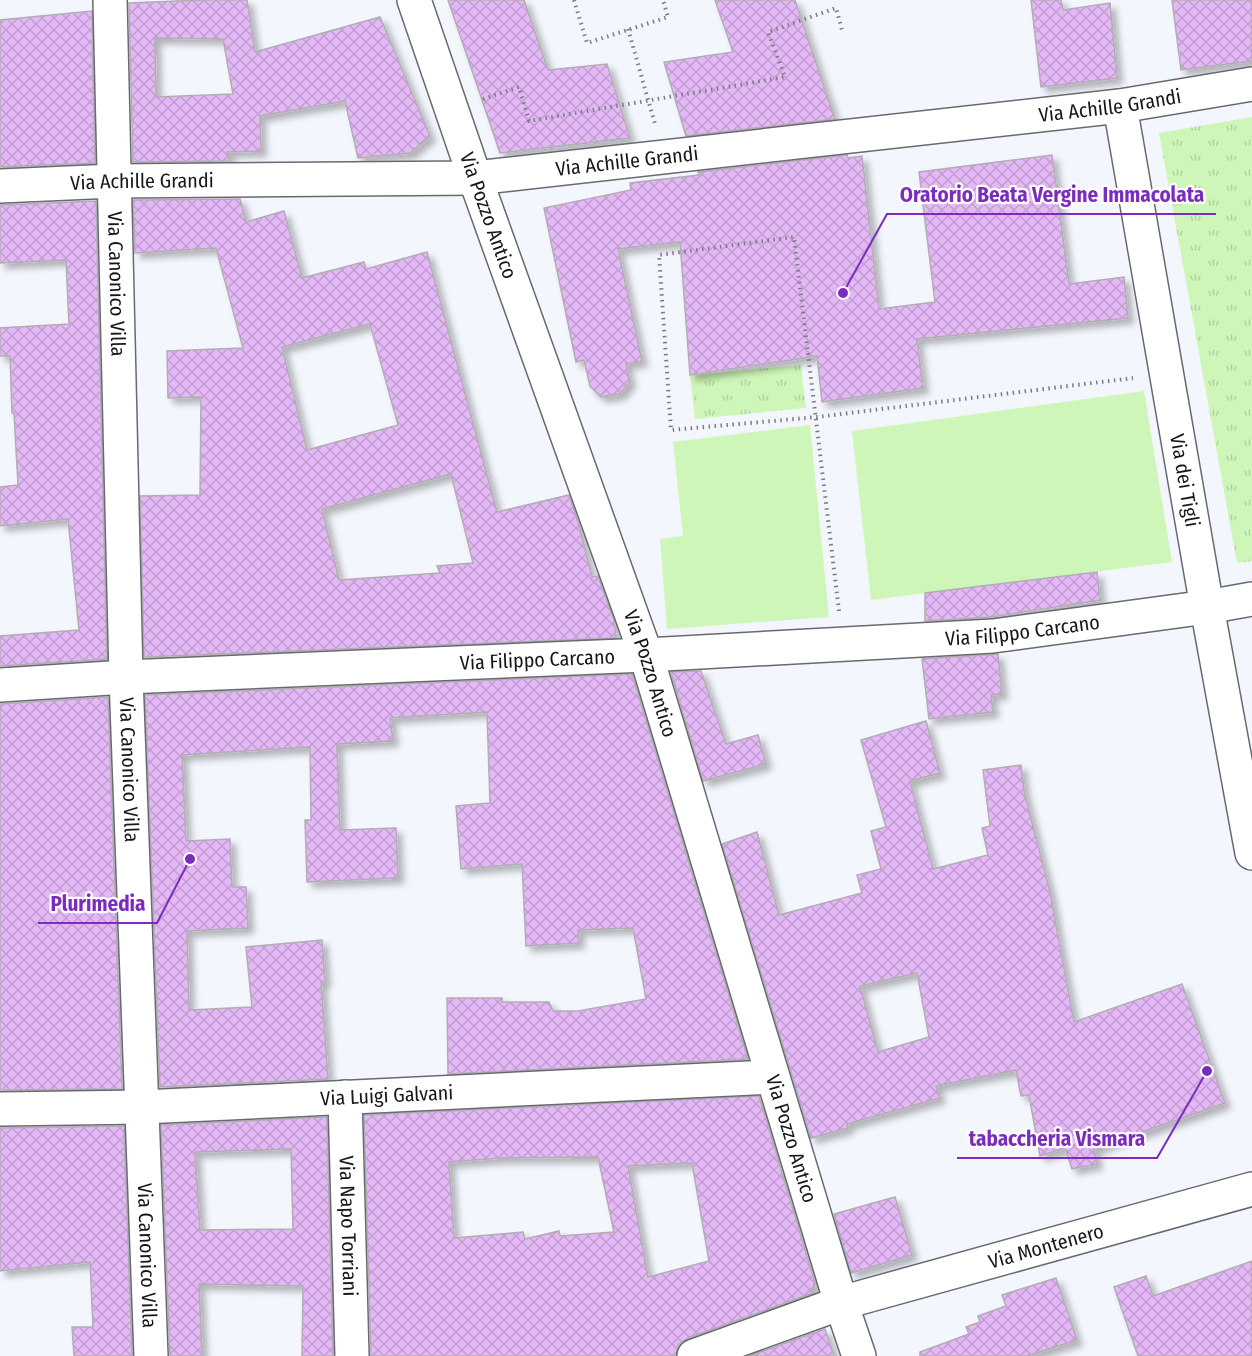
<svg xmlns="http://www.w3.org/2000/svg" width="1252" height="1356" font-family="'Fira Sans Condensed',sans-serif">
<style>
.grass{fill:#cef6b8}
.park{fill:url(#park-tufts)}
.building{fill:url(#building-cross-hatch);stroke:#b2adb3;stroke-width:1.5;fill-rule:evenodd;filter:url(#shadow)}
.lines{fill:none;stroke-linecap:round;stroke-linejoin:round}
.street-casing{stroke:#676a70;stroke-width:36}
.path{stroke:#7c7d82;stroke-width:4;stroke-dasharray:1.5 4.5;stroke-linecap:butt}
.street{stroke:#fff;stroke-width:33}
.labels{text-anchor:middle;dominant-baseline:central;stroke-width:4.5;stroke-linejoin:round;paint-order:stroke}
.street-label{font-size:20px;fill:#16171a;stroke:#fff}
.leader{fill:none;stroke:#7b2cbf;stroke-width:2}
.callout-dot{fill:#7b2cbf;stroke:#fff;stroke-width:2}
.callout-label{font-size:21px;text-anchor:middle;font-weight:bold;fill:#7b2cbf;stroke:#fff;stroke-width:4.5;stroke-linejoin:round;paint-order:stroke}
</style>
<defs>
<pattern id="park-tufts" width="24" height="20" patternUnits="userSpaceOnUse" patternTransform="scale(1.5)"><rect width="24" height="20" fill="#cef6b8"/><path d="M3 7l-1-3M5 7V3M7 7l1-3M15 17l-1-3M17 17v-4M19 17l1-3" fill="none" stroke="#b0d29e"/></pattern>
<pattern id="building-cross-hatch" width="8" height="8" patternUnits="userSpaceOnUse" patternTransform="scale(1.5)"><rect width="8" height="8" fill="#e4b8f6"/><path d="M0 0l8 8M0 8l8-8" fill="none" stroke="#c39dd2"/></pattern>
<filter id="shadow"><feDropShadow dx="5.5" dy="5.5" stdDeviation="3" flood-color="#0004"/></filter>
</defs>
<rect width="100%" height="100%" fill="#f3f6fd"/>
<g class="grass">
<polygon points="1144,391 1172,562 871,600 852,431"/>
<polygon points="810,425 829,617 667,629 660,539 683,536 673,442"/>
</g>
<g class="park">
<polygon points="1252,117 1252,561 1237,563 1159,133"/>
<polygon points="801,365 806,408 695,419 690,375"/>
</g>
<g class="building">
<path d="M 202,0 L 247,0 L 255,52 L 380,17 L 430,136 L 410,153 L 358,158 L 345,101 L 260,116 L 261,151 L 227,152 L 230,161 L 133,162 L 129,3 ZM 155,38 L 223,39 L 233,94 L 156,97 Z"/>
<polygon points="448,0 524,0 548,70 607,64 630,138 500,153"/>
<polygon points="715,0 795,0 835,119 686,136 664,62 733,52"/>
<polygon points="1031,0 1061,0 1063,10 1110,3 1117,78 1041,87"/>
<polygon points="1172,0 1252,0 1252,61 1181,70"/>
<polygon points="92,11 95,163 0,167 0,20"/>
<polygon points="847,155 848,158 862,156 879,309 935,302 919,172 1052,155 1069,284 1124,277 1128,318 917,339 923,388 822,402 817,356 690,375 680,242 618,249 642,361 626,364 630,382 620,394 601,397 590,386 584,360 576,362 544,208 631,190 630,183 699,175 698,172"/>
<path d="M 240,199 L 246,222 L 284,211 L 302,278 L 364,262 L 366,269 L 427,252 L 497,512 L 569,495 L 579,525 L 592,577 L 598,576 L 614,620 L 616,638 L 144,657 L 140,496 L 200,495 L 201,397 L 168,398 L 167,351 L 243,348 L 216,248 L 135,253 L 133,200 ZM 370,324 L 398,425 L 307,450 L 282,347 ZM 451,474 L 473,563 L 437,566 L 440,573 L 339,580 L 322,509 Z"/>
<polygon points="96,201 107,659 0,666 0,636 79,630 68,519 0,526 0,487 18,485 14,413 12,413 10,356 0,356 0,328 69,324 66,260 0,263 0,205"/>
<polygon points="1097,572 1100,600 991,617 925,621 925,593"/>
<polygon points="998,654 1002,694 991,695 993,712 929,719 922,659"/>
<polygon points="701,671 726,744 758,735 766,764 703,781 671,672"/>
<polygon points="632,674 748,1059 448,1074 447,998 502,998 502,1002 549,1002 553,1011 578,1011 646,999 633,928 578,930 579,943 526,946 522,864 461,869 456,806 490,803 487,712 390,718 393,741 337,744 340,830 396,828 398,878 307,882 305,820 311,820 310,747 182,755 186,841 230,839 232,887 246,887 248,928 187,931 189,1010 252,1007 246,947 322,940 325,982 321,982 328,1079 160,1087 145,695"/>
<polygon points="108,697 122,1089 0,1090 0,704"/>
<path d="M 926,721 L 940,773 L 910,781 L 933,869 L 988,855 L 982,828 L 990,826 L 983,770 L 1021,765 L 1024,791 L 1050,892 L 1074,1022 L 1182,984 L 1225,1103 L 1094,1149 L 1097,1164 L 1072,1169 L 1065,1148 L 1040,1156 L 1029,1095 L 1021,1096 L 1016,1070 L 936,1086 L 940,1098 L 847,1124 L 848,1128 L 811,1138 L 722,844 L 757,832 L 779,915 L 862,893 L 857,875 L 881,869 L 871,831 L 886,827 L 861,740 ZM 917,973 L 929,1037 L 878,1052 L 860,986 Z"/>
<path d="M 759,1096 L 815,1283 L 814,1284 L 815,1289 L 812,1290 L 813,1293 L 688,1338 L 679,1344 L 676,1356 L 371,1356 L 364,1115 ZM 598,1157 L 614,1232 L 560,1236 L 559,1231 L 525,1239 L 523,1232 L 454,1238 L 449,1162 L 500,1158 ZM 692,1163 L 709,1261 L 648,1277 L 628,1166 Z"/>
<path d="M 327,1117 L 333,1356 L 302,1356 L 303,1286 L 199,1284 L 202,1356 L 170,1356 L 161,1125 ZM 291,1149 L 293,1229 L 200,1230 L 195,1152 Z"/>
<polygon points="124,1126 132,1356 74,1356 72,1327 93,1327 90,1262 0,1271 0,1128"/>
<polygon points="895,1197 912,1255 851,1273 834,1214"/>
<polygon points="1252,1261 1252,1356 1138,1356 1114,1287 1146,1276 1153,1296"/>
<polygon points="1056,1278 1077,1340 1027,1356 920,1356 920,1352 969,1334 966,1327 980,1322 978,1316 1006,1306 1002,1295"/>
<polygon points="825,1329 834,1356 749,1356"/>
</g>
<g class="lines">
<defs>
<g id="street">
<path id="s1" d="M 110,0 L 126,677 L 151,1356"/>
<path id="s2" d="M 414,0 L 475,178 L 646,655 L 841,1303 L 859,1356"/>
<path id="s3" d="M 1120,106 L 1207,607 L 1252,853"/>
<path id="s4" d="M 0,186 L 114,181 L 475,178 L 1120,106 L 1252,84"/>
<path id="s5" d="M 0,685 L 126,677 L 646,655 L 993,636 L 1207,607 L 1252,599"/>
<path id="s6" d="M 345,1097 L 352,1356"/>
<path id="s7" d="M 0,1109 L 143,1107 L 772,1077"/>
<path id="s8" d="M 694,1356 L 841,1303 L 1252,1189"/>
</g>
</defs>
<use href="#street" class="street-casing"/>
<g class="path">
<polyline points="574,0 587,43 668,17 663,0"/>
<polyline points="628,29 655,124"/>
<polyline points="483,99 519,87 529,121 785,77 768,32 836,8 842,30"/>
<polyline points="839,611 794,237 659,255 671,430 817,417 1133,378"/>
</g>
<use href="#street" class="street"/>
</g>
<g class="labels">
<g class="street-label">
<text stroke="none"><textPath href="#s4" startOffset="1114">Via Achille Grandi</textPath></text>
<text stroke="none"><textPath href="#s4" startOffset="628">Via Achille Grandi</textPath></text>
<text stroke="none"><textPath href="#s4" startOffset="142">Via Achille Grandi</textPath></text>
<text stroke="none"><textPath href="#s2" startOffset="228">Via Pozzo Antico</textPath></text>
<text stroke="none"><textPath href="#s1" startOffset="284">Via Canonico Villa</textPath></text>
<text stroke="none"><textPath href="#s3" startOffset="380">Via dei Tigli</textPath></text>
<text stroke="none"><textPath href="#s5" startOffset="1024">Via Filippo Carcano</textPath></text>
<text stroke="none"><textPath href="#s5" startOffset="538">Via Filippo Carcano</textPath></text>
<text stroke="none"><textPath href="#s2" startOffset="714">Via Pozzo Antico</textPath></text>
<text stroke="none"><textPath href="#s1" startOffset="770">Via Canonico Villa</textPath></text>
<text stroke="none"><textPath href="#s7" startOffset="387">Via Luigi Galvani</textPath></text>
<text stroke="none"><textPath href="#s2" startOffset="1200">Via Pozzo Antico</textPath></text>
<text stroke="none"><textPath href="#s6" startOffset="129">Via Napo Torriani</textPath></text>
<text stroke="none"><textPath href="#s8" startOffset="369">Via Montenero</textPath></text>
<text stroke="none"><textPath href="#s1" startOffset="1256">Via Canonico Villa</textPath></text>
</g>
</g>
<path class="leader" d="M843 293L887 214H1216M190 859L157 923H38M1207 1071L1157 1158H957"/>
<g class="callout-dot">
<circle cx="843" cy="293" r="6"/>
<circle cx="190" cy="859" r="6"/>
<circle cx="1207" cy="1071" r="6"/>
</g>
<g class="callout-label">
<text x="1052" y="202">Oratorio Beata Vergine Immacolata</text>
<text x="98" y="911">Plurimedia</text>
<text x="1057" y="1146">tabaccheria Vismara</text>
</g>
</svg>
